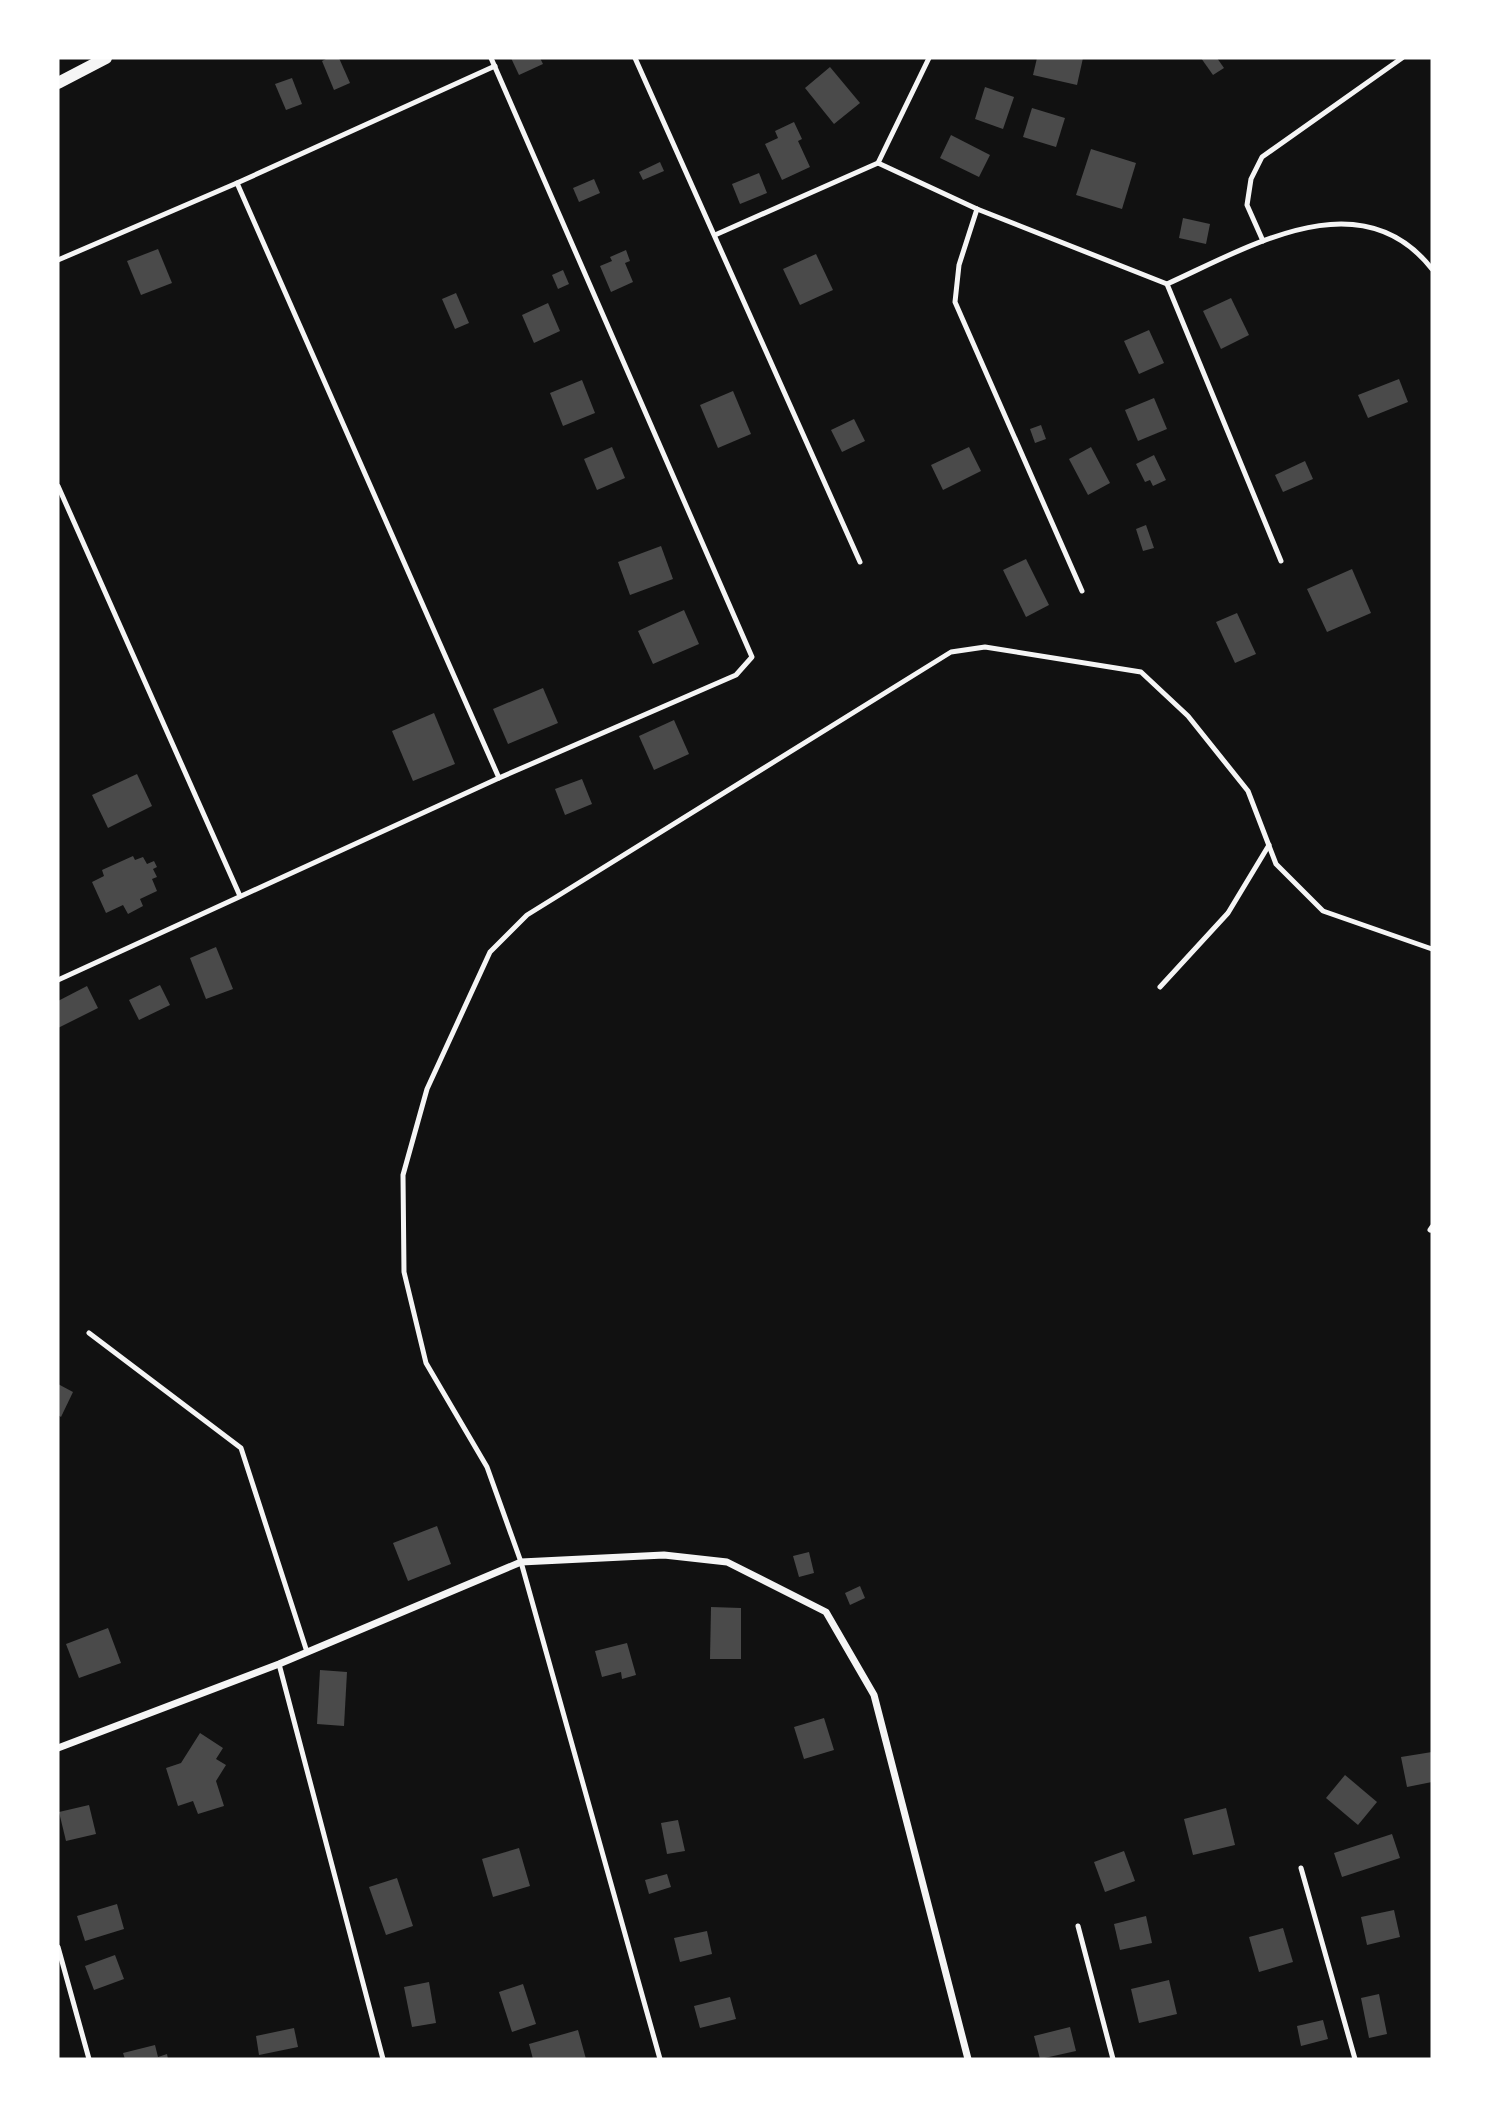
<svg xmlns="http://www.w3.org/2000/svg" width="1490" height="2117" font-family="Helvetica,sans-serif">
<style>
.building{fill:#4a4a4a}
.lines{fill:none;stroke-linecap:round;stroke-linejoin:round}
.service{stroke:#f5f5f5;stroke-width:5}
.minor{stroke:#f5f5f5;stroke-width:7}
.tertiary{stroke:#f5f5f5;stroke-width:12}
</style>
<rect width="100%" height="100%" fill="#111"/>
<g class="building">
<polygon points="328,58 339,58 350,83 334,90 322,61"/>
<polygon points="511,58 540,58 543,64 519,75"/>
<polygon points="1037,58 1083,58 1077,85 1033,75"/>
<polygon points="1201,58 1217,58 1224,68 1213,75"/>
<polygon points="830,67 860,103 834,124 805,88"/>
<polygon points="292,78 302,104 286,110 275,84"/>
<polygon points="985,87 1014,97 1003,129 975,119"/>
<polygon points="1032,108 1065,118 1056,147 1023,137"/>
<polygon points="794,122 802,139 798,141 810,167 782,180 765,144 778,138 775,131"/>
<polygon points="951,135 990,155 979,177 940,158"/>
<polygon points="1091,149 1136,163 1122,209 1076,195"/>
<polygon points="660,162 664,171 643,180 639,172"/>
<polygon points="759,173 767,193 740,204 732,184"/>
<polygon points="594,179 600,193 579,202 573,188"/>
<polygon points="1183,218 1210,224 1206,244 1179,238"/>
<polygon points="158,249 172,283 141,295 127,261"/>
<polygon points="626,250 630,261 625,263 633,282 611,292 600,266 612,261 610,257"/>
<polygon points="816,254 833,290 800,305 783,269"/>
<polygon points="563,270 569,284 558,289 552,275"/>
<polygon points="456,293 469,323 455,329 442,299"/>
<polygon points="1231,298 1249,335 1221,349 1203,311"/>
<polygon points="548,303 560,331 534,343 522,315"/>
<polygon points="1149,330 1164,363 1139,374 1124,341"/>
<polygon points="1399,379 1408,402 1368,418 1358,395"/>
<polygon points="582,380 595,413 563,426 550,393"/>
<polygon points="733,391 751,434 718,448 700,405"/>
<polygon points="1154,398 1167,429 1138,441 1125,410"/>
<polygon points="854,419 865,441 842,452 831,430"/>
<polygon points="1041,425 1046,439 1035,443 1030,429"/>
<polygon points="612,447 625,478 597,490 584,459"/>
<polygon points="969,447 981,471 943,490 931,465"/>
<polygon points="1091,447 1110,483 1088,495 1069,459"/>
<polygon points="1154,455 1166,480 1153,486 1150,480 1145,482 1136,464"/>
<polygon points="1305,461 1313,479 1283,492 1275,475"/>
<polygon points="1146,525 1154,548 1143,551 1136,529"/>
<polygon points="661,546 673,579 630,595 618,562"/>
<polygon points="1026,559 1049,605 1026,617 1003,570"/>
<polygon points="1352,569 1371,613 1327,632 1307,589"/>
<polygon points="684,610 699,644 653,664 638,631"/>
<polygon points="1237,613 1256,654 1235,663 1216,622"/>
<polygon points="543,688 558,723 508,744 493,709"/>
<polygon points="434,713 455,764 413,781 392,731"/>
<polygon points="674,720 689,754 654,770 639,736"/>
<polygon points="137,774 152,806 108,828 92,795"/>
<polygon points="582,779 592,804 565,815 555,789"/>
<polygon points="133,856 135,860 143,857 147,864 154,861 157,867 153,869 157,877 152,879 157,891 140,899 143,906 128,914 123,905 106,913 92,882 104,876 102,870"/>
<polygon points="216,947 233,989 206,999 190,958"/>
<polygon points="160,985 170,1005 139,1020 129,1000"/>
<polygon points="87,986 98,1008 58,1028 58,1001"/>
<polygon points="58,1384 73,1392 61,1417 58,1415"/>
<polygon points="437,1526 451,1564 408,1581 393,1543"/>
<polygon points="809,1552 814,1573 799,1577 793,1556"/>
<polygon points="860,1586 865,1598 850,1605 845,1593"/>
<polygon points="711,1607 741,1608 741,1659 710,1659"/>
<polygon points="108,1628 121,1663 79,1678 66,1644"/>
<polygon points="627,1643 636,1675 622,1679 621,1672 602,1677 595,1651"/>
<polygon points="320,1670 347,1672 344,1726 317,1724"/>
<polygon points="824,1718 834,1750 804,1759 794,1727"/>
<polygon points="200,1733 223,1748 216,1759 226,1765 216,1781 224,1806 198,1814 193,1801 178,1806 166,1768 181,1763"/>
<polygon points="1432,1752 1432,1782 1407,1787 1401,1757"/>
<polygon points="1345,1775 1377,1802 1358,1825 1326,1798"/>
<polygon points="89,1805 96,1834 66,1841 59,1812"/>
<polygon points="1226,1808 1235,1845 1193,1855 1184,1819"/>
<polygon points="678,1820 685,1851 667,1854 661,1823"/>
<polygon points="1392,1834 1400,1858 1342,1877 1334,1853"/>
<polygon points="519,1848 530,1886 493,1897 482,1859"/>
<polygon points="1124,1851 1135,1881 1105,1892 1094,1862"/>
<polygon points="667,1874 671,1887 649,1894 645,1880"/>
<polygon points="397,1878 413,1926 386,1935 369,1887"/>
<polygon points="117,1904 124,1929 85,1941 77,1916"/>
<polygon points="1394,1910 1400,1937 1367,1945 1361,1917"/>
<polygon points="1146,1916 1152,1943 1120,1950 1114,1924"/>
<polygon points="1283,1928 1293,1962 1259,1972 1249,1937"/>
<polygon points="707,1931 712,1954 680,1962 674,1938"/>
<polygon points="115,1955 124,1979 94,1990 85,1966"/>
<polygon points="1169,1980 1177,2014 1139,2023 1131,1989"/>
<polygon points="429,1982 436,2023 412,2027 404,1987"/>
<polygon points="523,1984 536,2024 512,2032 499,1992"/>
<polygon points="1379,1994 1387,2034 1369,2038 1361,1998"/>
<polygon points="730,1997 736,2019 700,2028 694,2006"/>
<polygon points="1323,2020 1328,2039 1301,2046 1297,2026"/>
<polygon points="1070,2027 1076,2051 1040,2059 1034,2036"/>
<polygon points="294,2028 298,2047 259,2055 256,2036"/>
<polygon points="578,2030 586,2059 533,2059 529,2044"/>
<polygon points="155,2045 158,2057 167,2054 168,2059 125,2059 123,2053"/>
</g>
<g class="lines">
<g class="service">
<polyline points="635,58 860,562"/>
<path d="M 878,163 L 977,209 L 1167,284 C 1249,247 1361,178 1432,269"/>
<polyline points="237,183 499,778"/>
<polyline points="977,209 959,265 955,302 1082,591"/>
<polyline points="715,235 878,163 929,58"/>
<polyline points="1263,241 1247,205 1251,179 1262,157 1402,58"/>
<polyline points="58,260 237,183 495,66"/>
<polyline points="1167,284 1281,561"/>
<polyline points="58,486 240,896"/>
<polyline points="58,980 499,778 736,675 752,657 491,58"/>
<polyline points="1160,987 1228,913 1269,845"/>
<polyline points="1430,1230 1432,1227"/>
<polyline points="89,1333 241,1448 307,1652"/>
<polyline points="279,1664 383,2059"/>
<polyline points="1301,1868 1355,2059"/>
<polyline points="1078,1926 1113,2059"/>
<polyline points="58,1947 89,2059"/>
<polyline points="660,2059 521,1562 487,1467 426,1363 404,1272 403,1175 427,1089 490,952 527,915 951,652 985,647 1141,672 1188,716 1248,791 1276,864 1323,911 1432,949"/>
</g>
<polyline class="minor" points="58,1748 279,1664 521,1562 664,1555 727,1562 826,1612 874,1695 968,2059"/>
<polyline class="tertiary" points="58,83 106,58"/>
</g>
<rect width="1490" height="2117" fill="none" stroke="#ffffff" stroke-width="119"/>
</svg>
